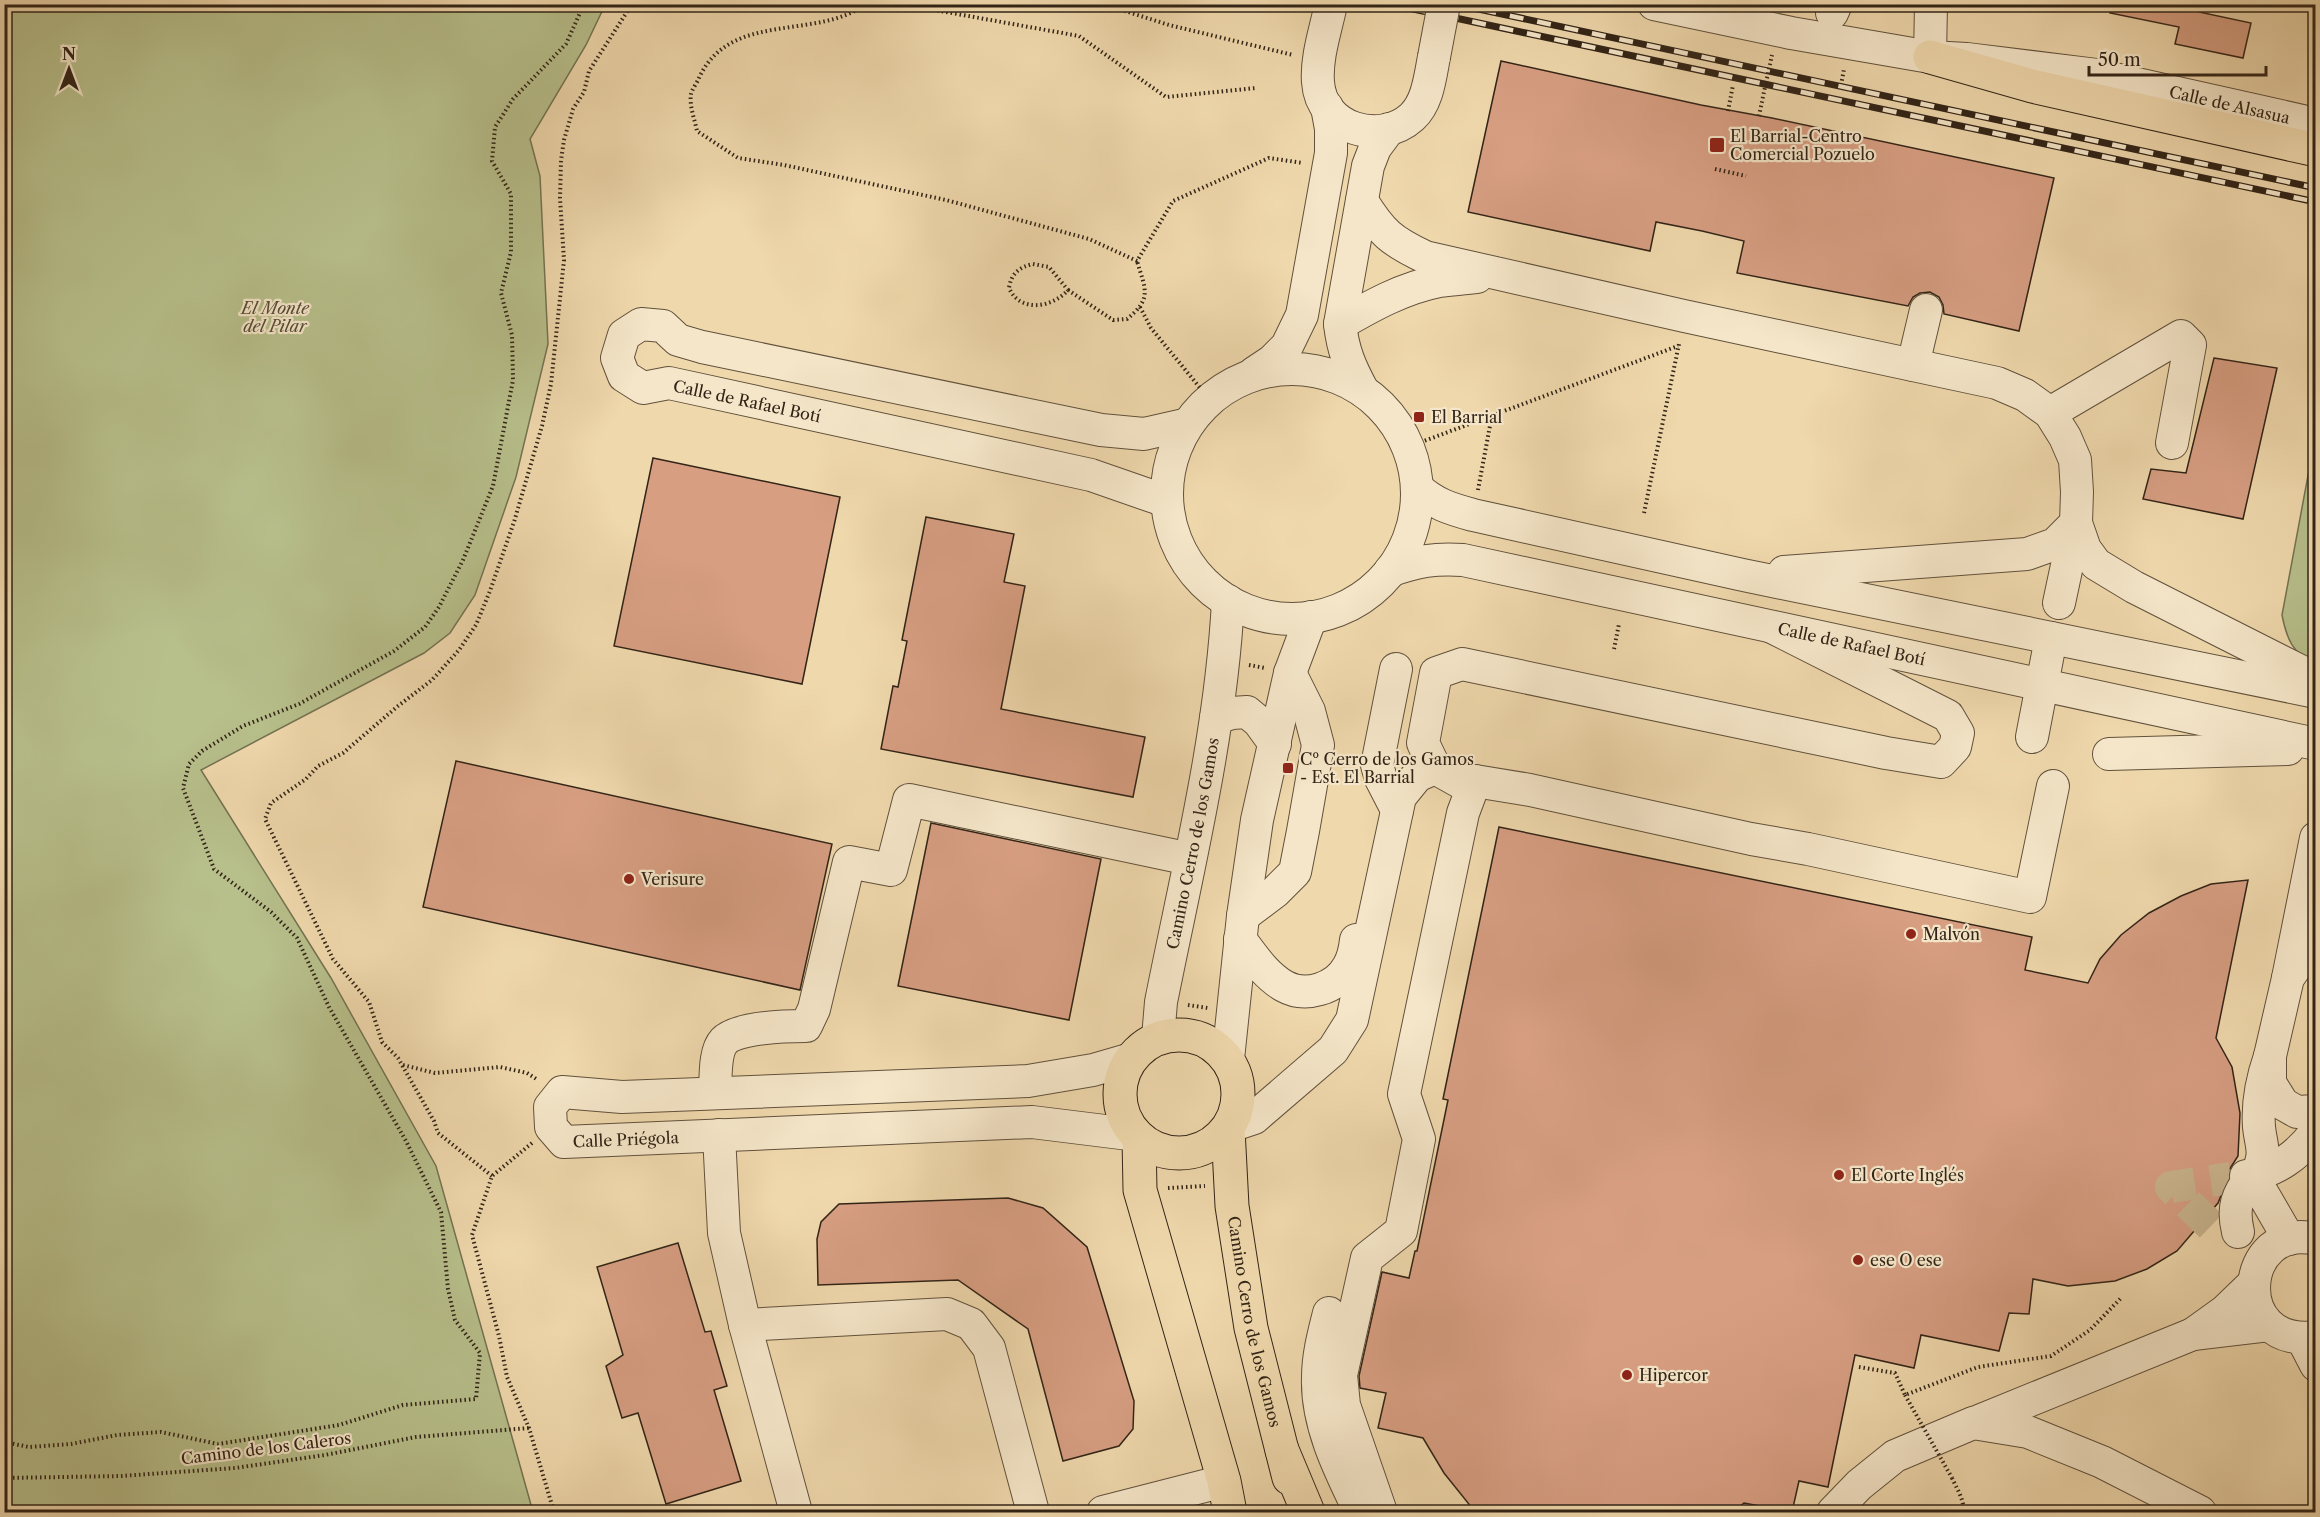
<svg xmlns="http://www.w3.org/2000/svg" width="2320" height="1517" font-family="'Libre Caslon Text',serif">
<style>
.green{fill:#b7bf8b;stroke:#747251;stroke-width:1.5}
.building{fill:#d79e82;stroke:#322417;stroke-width:1.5}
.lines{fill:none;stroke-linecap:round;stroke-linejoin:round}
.minor-tunnel{stroke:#c9b48e;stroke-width:32;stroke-dasharray:32 16;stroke-linecap:butt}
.minor-casing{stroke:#61513c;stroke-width:34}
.major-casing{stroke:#322417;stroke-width:35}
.highway-casing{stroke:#322417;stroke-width:35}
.path{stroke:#322417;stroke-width:4;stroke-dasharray:1.5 3;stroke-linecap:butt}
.minor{stroke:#f5e6c9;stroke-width:32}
.major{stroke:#efd8ac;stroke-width:33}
.highway{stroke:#efd8ac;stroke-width:33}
.rail-casing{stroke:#322417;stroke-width:7}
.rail{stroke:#f5e6c9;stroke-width:4.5;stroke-dasharray:14;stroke-linecap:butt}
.minor-bridge-casing{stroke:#61513c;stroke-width:34;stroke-linecap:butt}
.path-bridge{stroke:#322417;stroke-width:4;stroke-dasharray:1.5 3;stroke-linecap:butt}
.minor-bridge{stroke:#f5e6c9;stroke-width:32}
.poi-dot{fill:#8f2418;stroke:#f5e6c9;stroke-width:2}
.labels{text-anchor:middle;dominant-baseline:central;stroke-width:4.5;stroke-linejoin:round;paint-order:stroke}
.street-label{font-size:16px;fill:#322417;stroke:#f5e6c9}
.poi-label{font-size:16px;fill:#322417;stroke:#f5e6c9;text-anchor:start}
.park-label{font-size:16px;font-style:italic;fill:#534b34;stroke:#f5e6c9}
</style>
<rect width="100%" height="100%" fill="#efd8ac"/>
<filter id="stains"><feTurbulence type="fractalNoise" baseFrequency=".00333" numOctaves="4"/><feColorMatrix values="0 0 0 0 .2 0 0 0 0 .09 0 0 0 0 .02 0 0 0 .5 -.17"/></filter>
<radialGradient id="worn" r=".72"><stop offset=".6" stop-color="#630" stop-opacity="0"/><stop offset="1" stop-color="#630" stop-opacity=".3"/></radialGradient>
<g class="green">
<polygon points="5,4 605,5 586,45 530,139 540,176 548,344 516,477 475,595 450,633 424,653 201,770 331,978 436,1166 533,1512 5,1512"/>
<path d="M 2315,438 L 2315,661 C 2293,657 2286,636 2282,615 Z"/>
</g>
<g class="building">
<polygon points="2111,4 2201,4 2199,12 2251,23 2243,58 2175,44 2179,27 2110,13"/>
<polygon points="1501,61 1701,105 1772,118 2054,178 2019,331 1944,314 1943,305 1939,297 1930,292 1920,293 1913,297 1908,306 1737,273 1744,241 1702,231 1656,222 1650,251 1468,212"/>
<polygon points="2214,358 2277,368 2243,519 2143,499 2151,469 2186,473"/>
<polygon points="653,458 840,497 802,684 614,646"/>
<polygon points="926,517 1014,534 1004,582 1025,586 1001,709 1145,737 1133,797 881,749 893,686 898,687 907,641 902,640"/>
<polygon points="456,761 832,844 800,990 423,907"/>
<polygon points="931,823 1101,859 1069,1020 898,986"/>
<polygon points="1499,827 2032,937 2025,970 2088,983 2100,959 2121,935 2149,913 2181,896 2211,884 2248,880 2216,1038 2232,1067 2240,1113 2238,1156 2229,1170 2228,1178 2218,1203 2177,1251 2147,1269 2115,1281 2068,1286 2033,1279 2029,1314 2009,1313 1999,1351 1921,1335 1914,1368 1855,1355 1828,1487 1799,1481 1792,1512 1744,1503 1733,1512 1479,1512 1472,1508 1444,1473 1423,1438 1378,1428 1386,1393 1360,1388 1359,1376 1382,1272 1409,1278 1415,1251 1417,1251 1448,1100 1443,1099"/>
<polygon points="1008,1198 1043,1208 1087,1247 1134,1401 1133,1429 1119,1446 1063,1461 1028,1329 958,1280 818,1285 817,1239 821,1222 839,1204"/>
<polygon points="678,1243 705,1332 711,1331 727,1386 714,1390 741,1481 666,1504 638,1413 622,1418 606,1366 623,1355 597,1267"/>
</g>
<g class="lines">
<polyline class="minor-tunnel" points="2211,1226 2171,1187 2231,1178"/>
<defs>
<g id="minor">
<path d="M 1331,4 C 1326,29 1316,57 1318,82 C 1321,129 1380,146 1412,117 C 1428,102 1430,77 1434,57"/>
<path id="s1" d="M 1654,4 L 1791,33 L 1930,57 L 1967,59 L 2097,75 L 2316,124"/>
<polyline points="1832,13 1836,4"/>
<polyline points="1930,57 1931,4"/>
<path d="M 1362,201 C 1382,233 1391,241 1425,257 L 1684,316 L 1997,383 L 2025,395 L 2050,413 L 2065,437 L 2075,460 L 2077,492 L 2076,523 L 2059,603"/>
<path d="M 1340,324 C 1371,306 1403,288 1439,281 C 1451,279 1464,279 1477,277"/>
<polyline points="1913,365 1926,310"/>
<circle cx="1292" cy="494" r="125"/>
<polyline points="1254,373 1272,361 1287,346 1302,315 1331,153 1331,129 1327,107"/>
<path d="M 1363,391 C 1350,367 1343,351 1340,324 L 1368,166 L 1375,148 L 1389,129"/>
<polyline points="2050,413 2181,336 2190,345 2172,443"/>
<path d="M 1417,488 C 1434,504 1451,509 1473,515 L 1743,575 L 2316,692"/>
<polyline points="1166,501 1091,475 669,383 643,388 624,376 617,358 624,335 641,324 663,326 678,340 702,347 1101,430 1144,434 1188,424"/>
<path id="s2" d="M 1390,571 C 1416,561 1436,558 1463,560 L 2316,744"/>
<polyline points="1784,572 2027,554 2055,544 2076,523 2085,549 2096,564 2134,587 2316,679"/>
<polyline points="1772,627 1948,716 1958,733 1955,747 1941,762 1886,753 1462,664 1436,673 1423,743 1435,768 1460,782 1475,781 1530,790 1751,839 1808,849 2030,897 2053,786"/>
<polyline points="1396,669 1377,765 1381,779 1397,810"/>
<polyline points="1216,718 1232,713 1247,712 1259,722 1275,744"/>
<polyline points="2032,737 2051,638"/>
<polyline points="2109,754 2288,749"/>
<polyline points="1243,916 1275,892 1295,872 1303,831 1318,745 1309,711 1290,673"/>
<path d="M 1240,939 C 1253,956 1265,975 1284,986 C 1305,998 1336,989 1348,967 C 1353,959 1355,949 1356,940"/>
<polyline points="2288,978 2316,838"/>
<path id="s3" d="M 1158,1038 L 1161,1002 C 1187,871 1221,736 1228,601"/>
<polyline points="2270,1056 2288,978 2300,961 2316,955"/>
<path id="s4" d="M 1131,1059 L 1093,1070 L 1028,1081 L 622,1097 L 562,1092 L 550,1107 L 551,1127 L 564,1142 L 1032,1122 L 1137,1135"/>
<polyline points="1228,1059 1243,916 1257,820 1290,673 1311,617"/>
<path d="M 715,1092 C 716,1078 714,1052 724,1041 C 737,1027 787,1026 806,1026 L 814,1009 L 849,862 L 891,870 L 909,800 L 1190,859"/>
<polyline points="1230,1126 1254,1118 1333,1050 1352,1020 1400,797 1417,776 1435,768"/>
<polyline points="719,1135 724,1233 745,1325 796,1512"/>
<path d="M 2257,1173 C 2267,1152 2261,1147 2259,1127 C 2257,1101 2262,1079 2270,1056 L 2270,1083 L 2283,1104 L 2297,1112 L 2316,1111"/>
<path d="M 2246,1176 C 2275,1172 2299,1155 2316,1131"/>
<path d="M 2238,1232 C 2232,1207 2237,1195 2252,1175 L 2289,1239"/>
<path d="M 2316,1239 C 2239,1221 2228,1348 2316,1337"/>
<polyline points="2253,1284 2225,1311 2193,1334 2269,1325"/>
<path d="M 1329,1313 C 1324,1333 1318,1355 1318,1377 C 1316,1424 1340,1471 1360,1512"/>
<polyline points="745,1325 947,1314 971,1324 989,1348 1033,1512"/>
<polyline points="2302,1338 2316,1365"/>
<polyline points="1974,1423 2193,1334"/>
<polyline points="1103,1512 1224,1481"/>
<polyline points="1381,1512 1344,1405 1341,1375 1367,1258 1401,1231 1419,1139 1404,1094 1463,813 1475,781"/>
<polyline points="1833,1512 1859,1485 1895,1456 1973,1423 2028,1432 2102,1462 2200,1512"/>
</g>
<g id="major">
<circle cx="1179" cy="1094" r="59"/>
<path id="s5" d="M 1228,1129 L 1232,1206 L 1251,1328 L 1289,1478"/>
<polyline points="1139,1138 1140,1190 1224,1481 1230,1512"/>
</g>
<g id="highway">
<polyline points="1930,57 2032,86 2316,150"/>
<polyline points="1282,1450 1308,1512"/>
</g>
</defs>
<use href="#minor" class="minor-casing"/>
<use href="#major" class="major-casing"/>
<use href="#highway" class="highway-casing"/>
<g class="path">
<path d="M 866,4 C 816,41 730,10 699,78 C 697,83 692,89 691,94 C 689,105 695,121 697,131 L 738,158 L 784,165 L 946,200 L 1089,239 L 1137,261 L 1173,201 L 1269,158 L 1303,163"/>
<polyline points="902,4 1079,36 1166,97 1256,88"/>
<polyline points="1103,4 1169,25 1293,55"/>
<polyline points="1841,85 1844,69"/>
<polyline points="1728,111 1733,85"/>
<polyline points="1759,116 1765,87"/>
<polyline points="1715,169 1746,176"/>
<path d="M 1033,264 L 1049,267 L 1068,290 C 1052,308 1020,313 1009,288 C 1011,274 1019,267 1033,264 Z"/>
<path d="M 1068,290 L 1113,320 L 1127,319 C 1153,298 1145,289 1137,261"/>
<polyline points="1140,307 1151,328 1210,400"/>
<polyline points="1408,447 1678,346"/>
<polyline points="1478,490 1492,415"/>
<polyline points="1644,513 1679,344"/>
<polyline points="1614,649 1619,624"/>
<polyline points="1249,665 1265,668"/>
<polyline points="1188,1005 1208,1008"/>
<polyline points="403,1065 435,1073 500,1067 527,1073 538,1080"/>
<polyline points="532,1143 492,1176 472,1235 499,1336 507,1377 529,1428 554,1512"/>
<polyline points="492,1176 438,1133 434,1121 398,1058 382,1042 369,1002 333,959 265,819 271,803 306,779 318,766 343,753 398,706 432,680 459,650 476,625 490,591 514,522 542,426 551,384 564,260 560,198 561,160 564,140 573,109 584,92 589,71 632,4"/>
<polyline points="1168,1188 1205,1186"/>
<polyline points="1859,1367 1895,1373 1905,1395 1978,1367 2051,1356 2090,1330 2122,1297"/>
<polyline points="4,1442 29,1447 71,1444 117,1435 161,1432 218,1444 339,1425 403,1405 476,1399 480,1353 455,1320 448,1289 441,1212 406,1141 329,1007 297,938 271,912 214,869 183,788 189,764 202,751 243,726 299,704 394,651 425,627 439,607 463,560 493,486 513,380 512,335 501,293 511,252 511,194 492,161 495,127 513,99 566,44 584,4"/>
<polyline points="4,1478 121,1476 235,1468 325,1455 416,1437 529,1428"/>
<path d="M 1952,1478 C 1957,1489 1965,1501 1963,1512"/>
</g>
<use href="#minor" class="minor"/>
<use href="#major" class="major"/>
<use href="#highway" class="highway"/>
<defs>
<g id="rail">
<polyline points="1390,4 2316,202"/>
<polyline points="1455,4 2316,188"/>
</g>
</defs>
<use href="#rail" class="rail-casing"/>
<use href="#rail" class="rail"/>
<defs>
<polyline id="minor-bridge" points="1434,57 1444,4"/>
</defs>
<use href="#minor-bridge" class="minor-bridge-casing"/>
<g class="path-bridge">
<polyline points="1765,87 1772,55"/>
<polyline points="1905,1395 1952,1478"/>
</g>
<use href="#minor-bridge" class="minor-bridge"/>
</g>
<g class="poi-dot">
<rect x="1709" y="137" width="16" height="16" rx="3"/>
<rect x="1413" y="411" width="12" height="12" rx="3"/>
<rect x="1282" y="762" width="12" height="12" rx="3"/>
<circle cx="629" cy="879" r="6"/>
<circle cx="1911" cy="934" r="6"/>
<circle cx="1839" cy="1175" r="6"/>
<circle cx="1858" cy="1260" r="6"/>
<circle cx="1627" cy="1375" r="6"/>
</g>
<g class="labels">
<g class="street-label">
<text stroke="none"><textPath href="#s1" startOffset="585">Calle de Alsasua</textPath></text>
<text transform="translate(747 401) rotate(12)">Calle de Rafael Botí</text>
<text stroke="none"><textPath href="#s2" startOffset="472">Calle de Rafael Botí</textPath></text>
<text stroke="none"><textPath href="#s3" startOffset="198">Camino Cerro de los Gamos</textPath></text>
<text stroke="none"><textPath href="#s4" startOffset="693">Calle Priégola</textPath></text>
<text stroke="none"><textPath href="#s5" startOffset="195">Camino Cerro de los Gamos</textPath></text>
<text transform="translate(266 1448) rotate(-7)">Camino de los Caleros</text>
</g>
<g class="poi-label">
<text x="1730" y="136">El Barrial-Centro<tspan x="1730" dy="18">Comercial Pozuelo</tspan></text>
<text x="1431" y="417">El Barrial</text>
<text x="1300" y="759">Cº Cerro de los Gamos<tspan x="1300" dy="18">- Est. El Barrial</tspan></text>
<text x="641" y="879">Verisure</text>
<text x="1923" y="934">Malvón</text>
<text x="1851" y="1175">El Corte Inglés</text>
<text x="1870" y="1260">ese O ese</text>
<text x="1639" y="1375">Hipercor</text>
</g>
<g class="park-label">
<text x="275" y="308">El Monte<tspan x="275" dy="18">del Pilar</tspan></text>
</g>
</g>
<rect width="2320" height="1517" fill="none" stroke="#efd8ac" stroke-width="24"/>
<rect x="6" y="6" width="2308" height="1505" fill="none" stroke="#322417" stroke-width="3"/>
<rect x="12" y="12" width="2296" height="1493" fill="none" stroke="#322417" stroke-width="1.5"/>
<g transform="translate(69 69)" stroke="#f5e6c9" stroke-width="4.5" paint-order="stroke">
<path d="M0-4.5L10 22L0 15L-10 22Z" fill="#322417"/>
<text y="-9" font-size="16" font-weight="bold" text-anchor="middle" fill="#322417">N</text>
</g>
<path d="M2089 66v9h177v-9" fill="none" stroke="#322417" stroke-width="3"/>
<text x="2098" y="66" font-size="18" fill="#322417" stroke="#f5e6c9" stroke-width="4.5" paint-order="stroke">50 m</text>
<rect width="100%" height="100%" filter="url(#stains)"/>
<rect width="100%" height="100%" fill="url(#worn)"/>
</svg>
